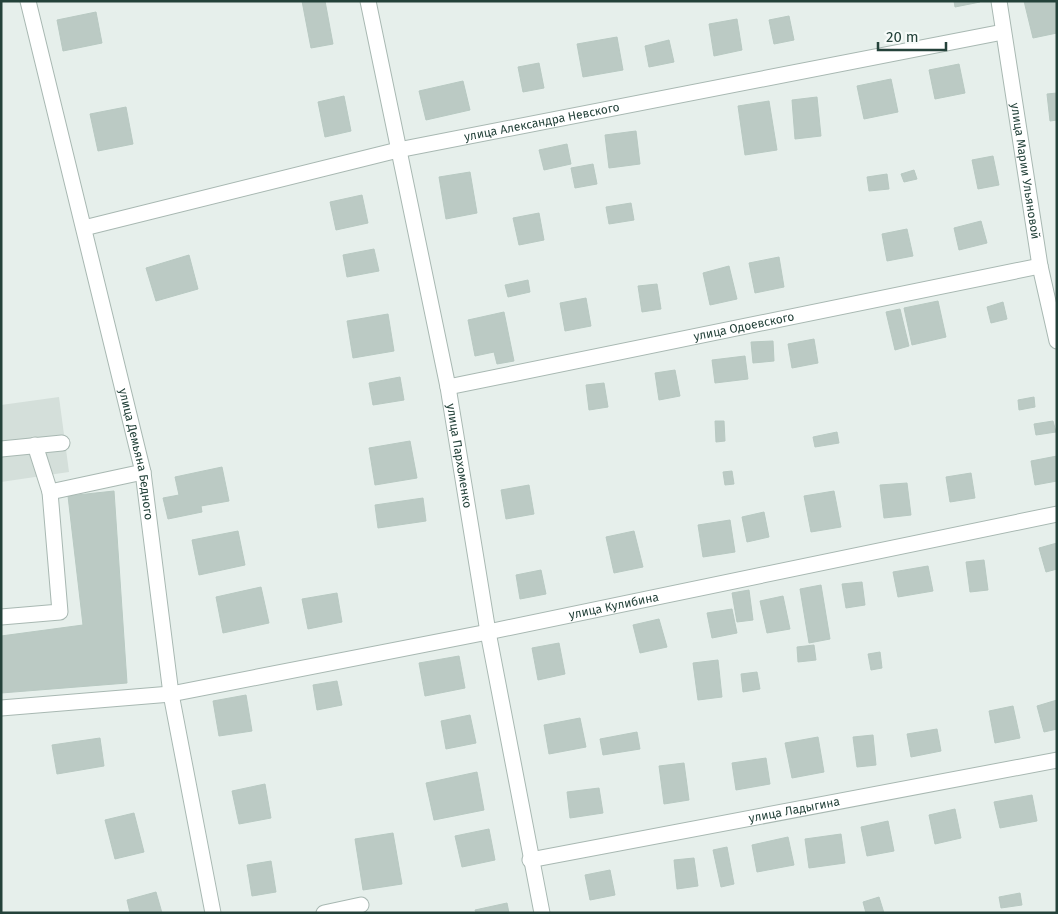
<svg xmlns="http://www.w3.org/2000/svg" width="1058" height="914" font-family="'Fira Sans',sans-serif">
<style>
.built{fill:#d4dfda}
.building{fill:#bbcac4;stroke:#b8c9c2}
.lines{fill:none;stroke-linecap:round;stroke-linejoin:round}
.minor-casing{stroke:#a8b8b2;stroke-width:17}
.minor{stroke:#fff;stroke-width:15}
.labels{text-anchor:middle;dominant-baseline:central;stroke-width:5;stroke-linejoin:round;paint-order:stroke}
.street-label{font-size:12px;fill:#24423a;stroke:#f7fbf9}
</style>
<rect width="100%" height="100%" fill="#e6efeb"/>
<polygon class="built" points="59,397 69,472 1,482 1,405"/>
<g class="building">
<polygon points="302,1 325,1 333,44 311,48"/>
<polygon points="954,1 980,1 980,2 955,7"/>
<polygon points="1024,1 1057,1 1057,33 1033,38"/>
<polygon points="96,12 102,43 63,51 57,20"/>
<polygon points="789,16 794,40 774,44 769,20"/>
<polygon points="737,19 742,50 714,56 709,24"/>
<polygon points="617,37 623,70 583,77 577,44"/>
<polygon points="669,40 674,62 649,67 645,46"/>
<polygon points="539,63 544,88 523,92 518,67"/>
<polygon points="959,64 965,93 935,99 929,70"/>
<polygon points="891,79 898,112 864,119 857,86"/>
<polygon points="463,81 470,110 426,120 419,91"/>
<polygon points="1057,93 1057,120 1050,121 1047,94"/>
<polygon points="344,96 351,131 325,137 318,102"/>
<polygon points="817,97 821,136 795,139 792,100"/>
<polygon points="769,101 777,150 745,155 738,106"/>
<polygon points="126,107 133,144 98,151 90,114"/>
<polygon points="636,131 640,164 609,168 605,135"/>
<polygon points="567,144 571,164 544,170 539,150"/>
<polygon points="993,156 999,185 978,189 972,160"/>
<polygon points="593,164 597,184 575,188 571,168"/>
<polygon points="914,170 917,179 904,182 901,174"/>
<polygon points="470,172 477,213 446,219 439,177"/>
<polygon points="887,174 889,189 869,191 867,177"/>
<polygon points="362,195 368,223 336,230 330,202"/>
<polygon points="631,203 634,220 609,224 606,207"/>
<polygon points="539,213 544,240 519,245 513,218"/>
<polygon points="981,221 987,243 959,250 954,228"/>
<polygon points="907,229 913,256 887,261 882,234"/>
<polygon points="374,249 379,271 347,277 343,255"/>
<polygon points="189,255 198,289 156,301 146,268"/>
<polygon points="779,257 784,287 755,293 749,263"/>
<polygon points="729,266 737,299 710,305 703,273"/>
<polygon points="528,280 530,292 508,297 505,285"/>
<polygon points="657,284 661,309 642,312 638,286"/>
<polygon points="586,298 591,326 565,331 560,303"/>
<polygon points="938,301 946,337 912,345 904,308"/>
<polygon points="1003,302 1007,319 991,323 987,307"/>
<polygon points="900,309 909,346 895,350 886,312"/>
<polygon points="504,312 514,361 497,364 494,352 475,356 468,320"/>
<polygon points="388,314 394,351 353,358 347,321"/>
<polygon points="814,339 818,363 792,368 788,344"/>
<polygon points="773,341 774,361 753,363 751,342"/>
<polygon points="745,356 748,379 715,383 712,360"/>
<polygon points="675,370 680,396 659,400 655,373"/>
<polygon points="400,377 404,400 373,405 369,383"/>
<polygon points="604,383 608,407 589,410 586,385"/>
<polygon points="1034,397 1035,407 1019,410 1018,400"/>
<polygon points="715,421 724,421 725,441 716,442"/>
<polygon points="1053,421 1056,432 1036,435 1034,424"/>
<polygon points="837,432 839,443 815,447 813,437"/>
<polygon points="410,441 417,478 375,485 369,448"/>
<polygon points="1057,456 1057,481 1035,485 1031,461"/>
<polygon points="222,467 229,501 201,506 202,512 168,519 163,498 179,495 175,477"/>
<polygon points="732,471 734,484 725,485 723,472"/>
<polygon points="971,473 975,498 950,502 946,477"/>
<polygon points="907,483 911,515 884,518 880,485"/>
<polygon points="529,485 534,514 506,519 501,490"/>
<polygon points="114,491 127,683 1,693 1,636 83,625 68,496"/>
<polygon points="834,491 841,527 811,532 804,496"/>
<polygon points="423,498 426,521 378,528 375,505"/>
<polygon points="764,512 769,537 747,542 742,517"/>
<polygon points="730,520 735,552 703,557 698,525"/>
<polygon points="238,531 245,565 199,575 192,540"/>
<polygon points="634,531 643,567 614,573 606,537"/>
<polygon points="1057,543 1057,569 1046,572 1039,548"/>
<polygon points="984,560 988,590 970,592 966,562"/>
<polygon points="928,566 933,591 898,597 893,572"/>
<polygon points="541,570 546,594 520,599 516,575"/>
<polygon points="862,582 865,605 846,608 842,584"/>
<polygon points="821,585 830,639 809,643 800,589"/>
<polygon points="261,587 269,623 223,633 216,597"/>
<polygon points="749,590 753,620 737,622 732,593"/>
<polygon points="337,593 342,622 308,629 302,599"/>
<polygon points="783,596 790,629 767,633 760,601"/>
<polygon points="732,609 737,633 712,638 707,613"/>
<polygon points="659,619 667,647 640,653 633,625"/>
<polygon points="559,643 565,674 538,680 532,648"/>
<polygon points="814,645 816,660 798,662 797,647"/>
<polygon points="880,652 882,668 871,670 868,654"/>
<polygon points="459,656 465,688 425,696 419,663"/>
<polygon points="718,660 722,697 698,700 693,663"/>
<polygon points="757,672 760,689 743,692 741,674"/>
<polygon points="337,681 342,705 317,710 313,685"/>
<polygon points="246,695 252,731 219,736 213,701"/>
<polygon points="1057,700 1057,729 1044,732 1037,706"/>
<polygon points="1013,706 1020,738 995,743 989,711"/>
<polygon points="470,715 476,743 446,749 441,721"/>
<polygon points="580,718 586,747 549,754 544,725"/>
<polygon points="937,729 941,751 911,757 907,734"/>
<polygon points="637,732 640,749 603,755 600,739"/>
<polygon points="873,735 876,765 857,767 853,737"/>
<polygon points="818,737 824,772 792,778 785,743"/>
<polygon points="100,738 104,766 57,774 52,745"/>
<polygon points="766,758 770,784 736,790 732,763"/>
<polygon points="684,763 689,800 664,804 659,766"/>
<polygon points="477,772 484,810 434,820 426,783"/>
<polygon points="265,784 271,818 239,824 232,791"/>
<polygon points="599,788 603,813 570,818 567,792"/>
<polygon points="1032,795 1037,821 1000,828 994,802"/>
<polygon points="955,809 961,838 935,844 929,815"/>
<polygon points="134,813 144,852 115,859 105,820"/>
<polygon points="888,821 894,851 867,856 861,827"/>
<polygon points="489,829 495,860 462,867 455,836"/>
<polygon points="393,833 402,884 363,890 355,839"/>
<polygon points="841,834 845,863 809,868 805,839"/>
<polygon points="788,837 794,865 757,872 752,845"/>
<polygon points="727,847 734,884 721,887 713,850"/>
<polygon points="694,858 698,886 677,889 674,860"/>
<polygon points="271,861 276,892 252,896 247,865"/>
<polygon points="610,870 615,895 590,900 585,875"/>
<polygon points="156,892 162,913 130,913 127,900"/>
<polygon points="1020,893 1022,905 1001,908 999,897"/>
<polygon points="879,897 884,913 866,913 863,902"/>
<polygon points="507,903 509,913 476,913 475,910"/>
</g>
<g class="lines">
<defs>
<g id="minor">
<path id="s1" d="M 28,1 L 143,472 L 171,694 L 213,913"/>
<path id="s2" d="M 368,1 L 448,387 L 488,632 L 542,913"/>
<path id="s3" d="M 999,1 L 1040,266 L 1057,341"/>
<path id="s4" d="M 84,228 L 398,150 L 1003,32"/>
<path id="s5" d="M 448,387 L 1040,266"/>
<polyline points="35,445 50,492"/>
<polyline points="1,449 62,443"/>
<polyline points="1,617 60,612 50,492 143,472"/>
<path id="s6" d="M 1,708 L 171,694 L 488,632 L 1057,514"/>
<path id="s7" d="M 530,860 L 1057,760"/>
<polyline points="324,913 361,905"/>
</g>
</defs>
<use href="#minor" class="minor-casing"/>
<use href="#minor" class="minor"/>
</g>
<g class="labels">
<g class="street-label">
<text stroke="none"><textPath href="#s4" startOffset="470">улица Александра Невского</textPath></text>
<text stroke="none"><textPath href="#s3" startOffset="172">улица Марии Ульяновой</textPath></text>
<text stroke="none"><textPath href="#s5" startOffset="302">улица Одоевского</textPath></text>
<text stroke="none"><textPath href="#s1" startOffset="466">улица Демьяна Бедного</textPath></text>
<text stroke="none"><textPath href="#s2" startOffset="464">улица Пархоменко</textPath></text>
<text stroke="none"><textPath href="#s6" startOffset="622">улица Кулибина</textPath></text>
<text stroke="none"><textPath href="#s7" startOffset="269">улица Ладыгина</textPath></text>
</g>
</g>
<rect width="1058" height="914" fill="none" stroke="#24423a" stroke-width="5"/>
<path d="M878 42v8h68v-8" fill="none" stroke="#24423a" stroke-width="2.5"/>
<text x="886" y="42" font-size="15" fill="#24423a" stroke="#f7fbf9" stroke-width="4" paint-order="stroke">20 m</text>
</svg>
